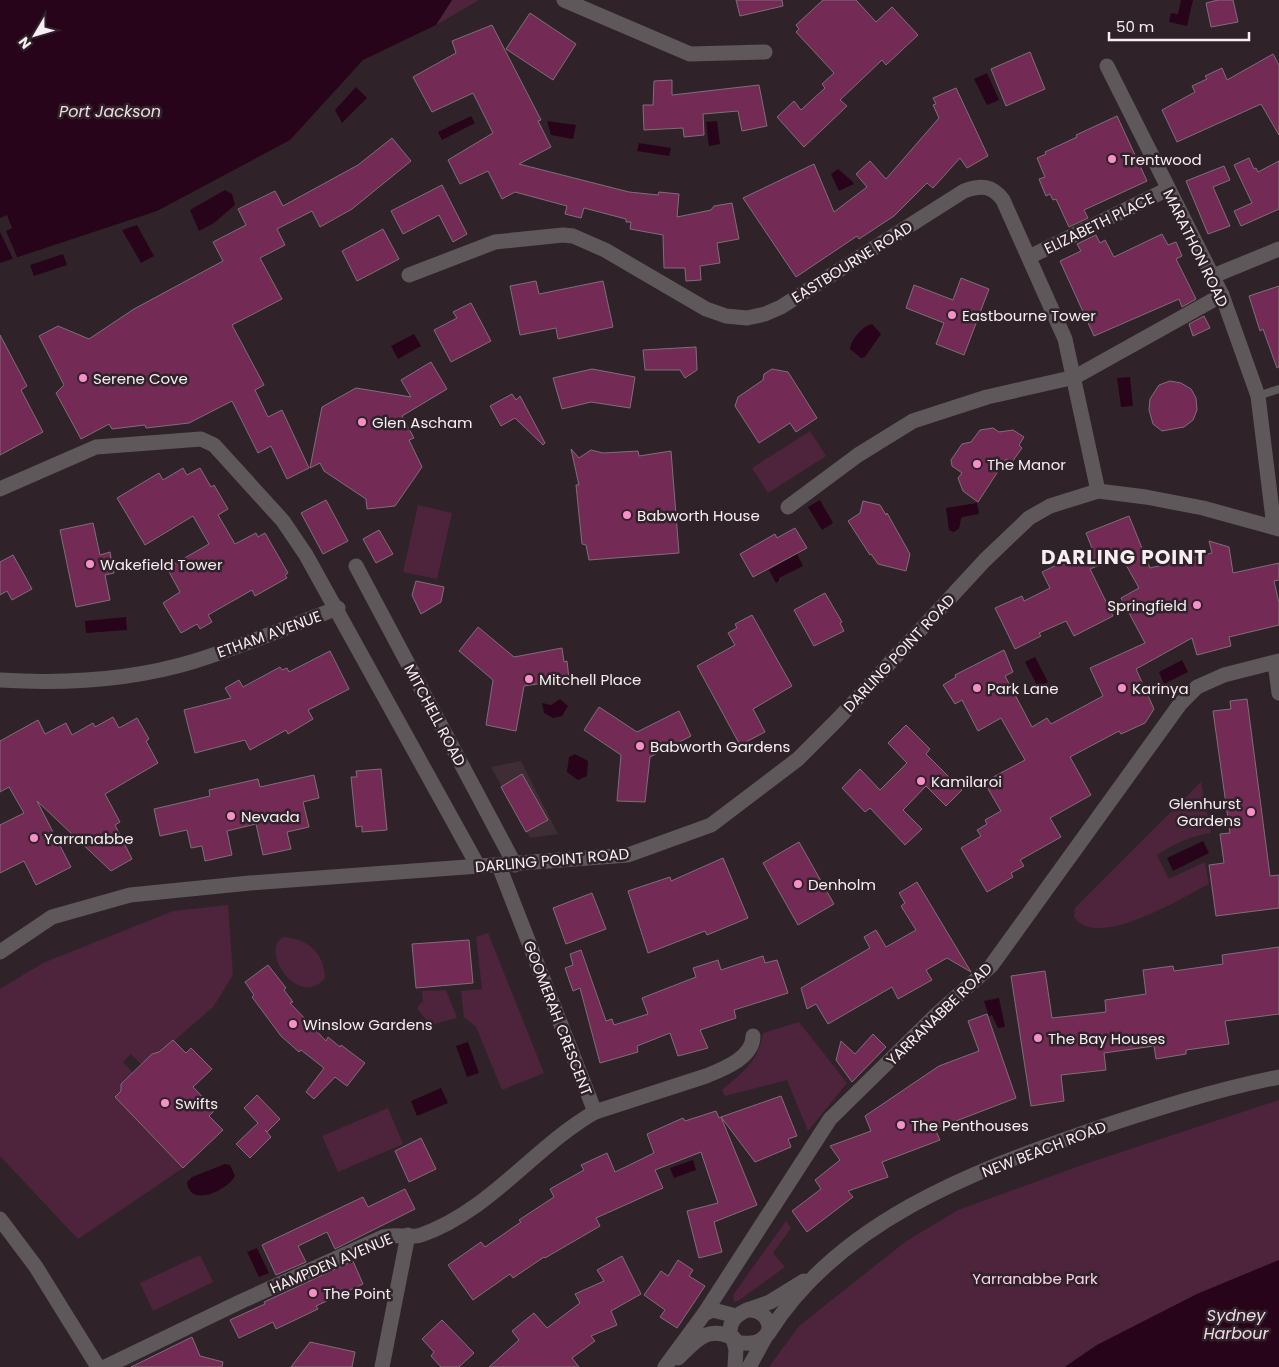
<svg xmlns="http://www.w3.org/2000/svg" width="1279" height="1367" font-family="Poppins,sans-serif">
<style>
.built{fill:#3f2d36}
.green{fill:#4e233c}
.water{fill:#28041a}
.pier{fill:#2f2329}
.building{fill:#732a55;stroke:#7e6f76}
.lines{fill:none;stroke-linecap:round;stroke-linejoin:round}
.service{stroke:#5e585b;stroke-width:8}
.minor{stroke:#5e585b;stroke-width:15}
.tertiary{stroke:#5e585b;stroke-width:15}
.poi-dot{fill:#f98fc9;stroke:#2f2329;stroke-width:2}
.labels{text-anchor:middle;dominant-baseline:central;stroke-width:5;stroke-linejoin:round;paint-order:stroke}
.poi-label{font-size:15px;fill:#f6eef2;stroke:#2f2329;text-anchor:start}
.street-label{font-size:15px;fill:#f6eef2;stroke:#2f2329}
.park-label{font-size:15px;fill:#fccfe6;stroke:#2f2329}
.water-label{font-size:16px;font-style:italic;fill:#f1dbe6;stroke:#2f2329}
.district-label{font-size:20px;font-weight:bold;letter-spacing:1px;fill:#f6eef2;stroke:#2f2329}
</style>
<rect width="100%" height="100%" fill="#2f2329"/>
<polygon class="built" points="521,761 558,834 530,838 491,767"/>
<g class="green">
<polygon points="452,0 479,0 436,25"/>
<polygon points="810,431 826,456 768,493 752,468"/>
<polygon points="418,505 452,513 437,579 403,572"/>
<path d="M 1201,782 L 1211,833 C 1190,836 1174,844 1157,855 L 1169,879 L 1205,862 L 1209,884 C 1181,898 1097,951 1074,917 L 1075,908 Z"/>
<polygon points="228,905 233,975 213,1007 144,1067 131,1054 123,1062 136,1077 126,1078 121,1084 121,1091 115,1097 183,1168 78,1239 0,1156 0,989 43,963 173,911"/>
<polygon points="488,933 544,1073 502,1090 476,1027 464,1017 461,991 482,989 476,937"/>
<path d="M 283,937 C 308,939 324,952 325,978 C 303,1005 271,967 276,946 C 277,942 280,940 283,937 Z"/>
<polygon points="446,990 457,1018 430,1025 417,1008 423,1001 422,991"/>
<path d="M 799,1022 L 847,1083 L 808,1131 L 787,1080 L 725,1096 L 722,1090 C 744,1071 758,1062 763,1033 Z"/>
<polygon points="1279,1100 1279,1260 1197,1294 1097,1345 1064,1367 769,1367 799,1326 905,1242 958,1210 1082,1165"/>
<polygon points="388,1108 403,1144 338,1172 322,1136"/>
<polygon points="786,1221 791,1228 773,1253 785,1267 738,1301 734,1302 733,1295"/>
<polygon points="200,1255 213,1282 153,1311 140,1283"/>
</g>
<g class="water">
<polygon points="0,0 452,0 436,25 363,60 290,140 157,211 0,263"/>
<polygon points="1181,0 1193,0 1187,26 1169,22 1171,13 1178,14"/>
<polygon points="987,73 999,100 987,105 974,79"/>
<polygon points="356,87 367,98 342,123 335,110"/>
<polygon points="471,116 475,123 442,140 438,132"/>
<polygon points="547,121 576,125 573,139 551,135"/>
<polygon points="717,121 720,144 709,146 706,122"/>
<polygon points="639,143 671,148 669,156 637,151"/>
<polygon points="838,169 852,181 854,184 839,191 831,174"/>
<polygon points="225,190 232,194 235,205 214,223 199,231 190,210"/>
<polygon points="137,225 154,256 141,263 122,230"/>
<polygon points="63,254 67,265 34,276 30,265"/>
<path d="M 872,324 L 881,334 L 865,357 L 861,358 L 850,349 C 850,340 864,325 872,324 Z"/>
<polygon points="414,334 421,346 398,359 391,346"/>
<polygon points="1130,377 1133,406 1121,407 1117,378"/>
<polygon points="820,500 833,523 822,530 808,507"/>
<path d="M 977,503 L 979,514 L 962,517 C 958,524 963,529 953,532 L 949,530 L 946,508 Z"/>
<polygon points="797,554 803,566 779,578 779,581 776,583 769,570"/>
<polygon points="126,617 127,630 86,633 85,621"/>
<polygon points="1035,657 1048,682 1038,687 1025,662"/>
<polygon points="1182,660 1188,672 1164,684 1159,672"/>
<polygon points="560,699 568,706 562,716 553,718 544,713 542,703 551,705"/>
<polygon points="575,754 588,761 587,776 578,780 567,772 569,757"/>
<polygon points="1203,841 1209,853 1173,871 1167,858"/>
<polygon points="999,998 1005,1027 998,1028 992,1015 989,1016 984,1001"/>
<polygon points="468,1042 479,1073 467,1077 456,1046"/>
<polygon points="441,1088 448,1103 417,1116 411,1101"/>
<polygon points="693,1160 696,1170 674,1178 670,1168"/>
<path d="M 225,1164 L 230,1165 L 235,1176 C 227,1191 189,1208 187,1182 L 192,1177 Z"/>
<polygon points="257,1248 269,1273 259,1277 247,1252"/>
<polygon points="1279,1260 1279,1367 1065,1367 1097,1345 1197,1294"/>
</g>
<polygon class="pier" points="7,215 12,228 6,231 18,259 14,261 0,232 0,218"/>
<g class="building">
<polygon points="736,0 782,0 783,6 740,16"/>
<polygon points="823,0 856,0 876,22 892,7 918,35 886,65 882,60 840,100 847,106 804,147 777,117 794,101 801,110 825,88 822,84 834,73 796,32 799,29 796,25"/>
<polygon points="1218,0 1233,0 1238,22 1211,27 1206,3"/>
<polygon points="530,13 576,44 553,80 506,49"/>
<polygon points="492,25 541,120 538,121 551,147 519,164 629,192 658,195 659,192 679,194 677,217 711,210 714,206 732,203 739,239 717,243 720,263 700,266 701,280 686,281 685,268 664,268 663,235 630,229 631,222 626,222 626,219 584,208 581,218 565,214 567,206 515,192 502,199 488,171 460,184 448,160 493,133 473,93 432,112 413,77 456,53 452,41"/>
<polygon points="1030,52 1045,89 1006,106 991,69"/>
<polygon points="1273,54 1279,65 1279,135 1261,104 1177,142 1162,110 1195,92 1192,86 1207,79 1205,76 1222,68 1227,80"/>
<polygon points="672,80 672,95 759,85 767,126 742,131 738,111 703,114 704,135 684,137 683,128 644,130 643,105 653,105 654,81"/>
<polygon points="956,88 988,156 967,168 960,158 933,188 927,183 894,216 859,239 857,236 796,277 743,198 814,164 834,212 867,187 856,174 870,161 886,179 939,118 933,105 936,104 933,98"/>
<polygon points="1117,116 1147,181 1084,210 1088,218 1069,227 1056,199 1053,200 1050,194 1046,196 1039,179 1045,177 1037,158 1046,154 1045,152 1077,137 1076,135"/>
<polygon points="392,138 411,161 352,209 320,227 312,211 277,229 285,245 260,258 282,299 232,325 264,385 255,390 268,417 282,410 309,468 287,479 271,446 258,453 232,401 189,423 146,428 145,425 112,429 109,424 81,439 56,393 64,385 39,336 58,326 89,339 134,309 223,261 213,242 246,225 238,209 275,191 283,206 358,165"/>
<polygon points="1249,158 1254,169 1256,168 1258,172 1279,161 1279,209 1241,226 1234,211 1252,203 1234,165"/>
<polygon points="1224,166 1230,180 1213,187 1230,226 1208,234 1186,181"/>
<polygon points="442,185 467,234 453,242 439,215 403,234 391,211"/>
<polygon points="383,229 399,259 357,281 342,251"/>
<polygon points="1162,234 1168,245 1176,242 1182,256 1176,259 1196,299 1182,307 1179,299 1094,336 1060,261 1081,251 1077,244 1096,235 1100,243 1105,240 1114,257"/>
<polygon points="961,278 989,289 964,355 936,344 944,323 906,308 914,285 953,300"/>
<polygon points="536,281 539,294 603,281 613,327 558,339 556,328 520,335 510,286"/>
<polygon points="1279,286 1279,367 1277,368 1263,329 1260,331 1249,296"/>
<polygon points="471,303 491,341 451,362 434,330 457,318 453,312"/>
<polygon points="1204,316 1210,328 1193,336 1189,324"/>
<polygon points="0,335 27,386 21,390 43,432 0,455"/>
<polygon points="696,347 697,370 685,378 680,370 645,370 643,350"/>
<polygon points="431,362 447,389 402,416 414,438 409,440 422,467 395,506 367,509 366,499 324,471 320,463 310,468 322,407 356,388 411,397 401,380"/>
<polygon points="592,369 635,377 630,408 591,402 562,409 553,378"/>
<polygon points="772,369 788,372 817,418 796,432 790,423 759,443 735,406 738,397 763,380 764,374"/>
<polygon points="1170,381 1181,383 1191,389 1196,398 1197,410 1193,420 1184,427 1162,431 1153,424 1149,410 1150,399 1159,385"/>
<polygon points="512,394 516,400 520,396 545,443 543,445 515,418 501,426 490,406"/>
<polygon points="993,428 999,432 1013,430 1024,437 1019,445 1022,448 1012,462 1006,459 978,502 963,491 958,478 962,473 952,466 951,460 962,444 971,442 980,430"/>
<polygon points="571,449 579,458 591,450 603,453 638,451 639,456 671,451 679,553 589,560 586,545 582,544 576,485 579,485"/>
<polygon points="183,468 187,475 200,468 211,487 214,485 228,509 218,515 235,544 256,533 258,537 265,533 288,573 285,575 287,578 255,596 252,590 208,615 212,622 200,629 197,624 181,633 163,603 180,592 167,568 209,544 193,516 145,545 117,498 159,473 163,480"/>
<polygon points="326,500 348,541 323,554 301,513"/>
<polygon points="863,501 880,505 886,515 887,513 910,554 906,571 878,564 871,554 870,555 848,521 860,513"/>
<polygon points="1129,516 1150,568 1212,553 1209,541 1229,547 1233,573 1279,563 1279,580 1274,581 1279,603 1279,625 1229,637 1231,646 1197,655 1192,638 1136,669 1154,709 1145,723 1121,734 1119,731 1070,757 1091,795 1050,818 1061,837 1020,860 1024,866 1011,873 1013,877 987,892 961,848 981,836 977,830 987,824 985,820 1001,811 984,782 1025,760 1001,718 978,731 962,700 955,704 943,685 956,677 955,675 1004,650 1013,672 1005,676 1032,727 1047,718 1051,724 1103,696 1090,668 1145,643 1121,598 1139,588 1121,556 1090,569 1113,616 1074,636 1066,621 1039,633 1041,636 1015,649 995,608 1022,596 1024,601 1050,588 1042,572 1092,548 1086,533"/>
<polygon points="93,523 100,555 110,552 114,573 105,575 110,600 76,607 60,530"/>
<polygon points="795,528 807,548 753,577 740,554 775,534 777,538"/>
<polygon points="379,530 393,554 376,563 363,539"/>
<polygon points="13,555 32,589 12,600 7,591 0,595 0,562"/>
<polygon points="416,581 444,587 441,602 421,614 412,595"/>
<polygon points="825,593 842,622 840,623 844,631 814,646 794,610"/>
<polygon points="752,615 792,686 753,709 765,732 740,745 697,666 735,645 728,633 737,628 735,624"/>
<polygon points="478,627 514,657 562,648 564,662 567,661 569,679 524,686 516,731 486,725 493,680 459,651"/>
<polygon points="330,651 349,689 308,710 313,719 288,734 286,730 250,750 245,740 195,753 184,710 231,698 225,688 239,680 243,687 280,667 282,670 287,668 289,672"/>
<polygon points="1247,699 1270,876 1279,875 1279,908 1216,916 1209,865 1224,863 1220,834 1230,833 1213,711 1231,709 1230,701"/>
<polygon points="599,707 637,732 679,711 691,736 650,757 645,802 617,801 621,755 584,730"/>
<polygon points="113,717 119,728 137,718 149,739 146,741 158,763 105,794 120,822 115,825 132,859 111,871 37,801 71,867 36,885 24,861 0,873 0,825 24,813 9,787 0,792 0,741 38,720 45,734 66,723 72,735 93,723 95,727"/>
<polygon points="906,725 930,749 926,754 962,790 946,806 926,786 903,810 922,829 905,845 870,808 865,812 842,788 860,769 880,790 907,763 888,743"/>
<polygon points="381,769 387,830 362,832 362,826 356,827 351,777 357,777 356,771"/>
<polygon points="522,774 548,820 526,832 501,787"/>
<polygon points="314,775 319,798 303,802 309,827 287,832 291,849 263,855 256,824 227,831 232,855 205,861 202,846 191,848 187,830 160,836 154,809 210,796 209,790 258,779 260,787"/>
<polygon points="799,842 834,904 798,925 763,863"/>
<polygon points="723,858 748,918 707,935 705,931 648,953 628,891 670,877 671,881"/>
<polygon points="917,882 971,972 947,958 926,970 932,980 898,999 892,987 828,1024 816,1004 807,1009 801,988 870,948 864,937 876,930 886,947 916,930 901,906 905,903 899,893"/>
<polygon points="592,893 606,929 566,944 553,908"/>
<polygon points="469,940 473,983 416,988 412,944"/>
<polygon points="1279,947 1279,1014 1225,1021 1229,1044 1186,1050 1186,1054 1156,1059 1154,1046 1104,1053 1106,1070 1061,1075 1064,1101 1031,1106 1011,976 1045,971 1052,1018 1106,1012 1105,1000 1146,994 1143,970 1173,966 1174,971 1223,964 1222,955"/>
<polygon points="581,950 606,1021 612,1019 614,1025 648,1014 642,998 696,977 693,968 718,960 721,970 763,956 765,963 777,960 788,993 734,1010 736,1018 700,1030 708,1048 678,1056 670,1033 637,1046 638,1052 600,1063 580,988 573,991 565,968 573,965 570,954"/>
<polygon points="268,965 286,988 284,990 293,1002 290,1003 326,1041 328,1037 340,1047 341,1045 365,1063 347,1086 335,1077 314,1099 306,1092 324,1068 301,1050 299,1052 281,1036 252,997 254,995 245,982"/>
<polygon points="987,1014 1016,1098 935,1129 940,1140 882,1162 888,1177 848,1191 853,1197 807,1232 792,1211 821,1189 815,1180 840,1160 830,1146 871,1131 865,1116 939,1066 979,1051 968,1021"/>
<polygon points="873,1034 886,1047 852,1082 836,1060 841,1041 855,1054"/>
<polygon points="173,1040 186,1053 191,1048 212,1069 193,1087 215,1110 209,1116 223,1130 183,1168 115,1097 121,1091 121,1084 152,1054 159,1052"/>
<polygon points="257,1095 280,1119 267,1132 265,1130 271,1137 250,1158 236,1144 258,1123 244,1108"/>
<polygon points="781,1096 797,1136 788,1139 791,1147 755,1162 721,1117"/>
<polygon points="716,1111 719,1118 721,1117 757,1205 714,1222 722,1252 699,1258 687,1211 718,1203 701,1152 655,1170 663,1188 596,1218 600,1226 545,1258 544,1257 513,1278 510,1274 473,1300 448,1265 481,1242 485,1247 521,1222 519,1220 554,1197 550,1189 584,1170 581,1165 607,1153 615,1172 654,1153 647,1134 683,1118 685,1121"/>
<polygon points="421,1138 436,1169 409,1182 395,1151"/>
<polygon points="405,1189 415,1209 335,1249 327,1232 298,1246 306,1262 276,1275 262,1245 363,1197 368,1207"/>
<polygon points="622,1256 641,1294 611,1311 617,1325 591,1336 595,1341 572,1358 579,1367 489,1367 519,1340 512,1331 534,1313 547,1328 580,1303 575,1294 604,1281 597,1270"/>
<polygon points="678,1260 693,1270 689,1276 705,1286 677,1328 660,1317 665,1310 644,1295 661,1271 668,1276"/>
<polygon points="353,1261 363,1284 316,1306 318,1309 276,1329 273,1322 239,1338 230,1320 265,1304 264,1302"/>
<polygon points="442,1320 474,1353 459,1367 441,1367 431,1356 434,1352 422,1339"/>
<polygon points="192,1337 200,1356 223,1362 222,1367 131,1367"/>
<polygon points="310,1342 355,1352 352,1367 291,1367"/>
</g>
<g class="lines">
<polyline class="service" points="1258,396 1279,389"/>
<g class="minor">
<polyline points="564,0 690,54 765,52"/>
<polyline points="1107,66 1222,295 1258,396 1274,527"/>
<polyline points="1029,257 1168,189"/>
<path d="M 409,275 L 495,242 L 563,235 L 573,236 L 605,250 L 706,309 L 726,316 L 747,318 L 765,314 L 781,307 L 964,191 C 981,185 992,185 1003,200 L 1065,339 L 1098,491"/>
<polyline points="1213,276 1279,249"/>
<polyline points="0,489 96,447 201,439 214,445 283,521 306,555 478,866"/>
<polyline points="788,507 858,455 913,421 987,397 1075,377 1222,295"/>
<polyline points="356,566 515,865"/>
<polyline points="1275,663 1279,693"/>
<path d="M 0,680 C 65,684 133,680 195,661 C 243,646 290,626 338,608"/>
<path d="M 499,866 L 595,1112 L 706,1076 C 723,1069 753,1058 753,1036"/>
<polyline points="704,1314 830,1119 938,1013 991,966 1180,704 1197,687 1224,675 1279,661"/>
<path d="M 105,1367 L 242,1301 L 383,1237 C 397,1233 409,1239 421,1235 C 490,1211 534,1147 595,1112"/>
<polyline points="382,1367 408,1235"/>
</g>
<g class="tertiary">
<polyline points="0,952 52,917 130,895 250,883 628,855 711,825 798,759 838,719 985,560 1029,518 1050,506 1098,491 1146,497 1203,508 1279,529"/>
<polyline points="0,1219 36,1267 98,1367"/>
<path d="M 747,1310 C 760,1309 770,1318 769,1330 C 764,1343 750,1345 737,1342 L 730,1334 C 729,1321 736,1315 747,1310 Z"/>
<polyline points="747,1310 770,1302 804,1281"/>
<path d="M 768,1334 C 838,1222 971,1172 1089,1131 C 1152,1110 1214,1090 1279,1077"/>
<polyline points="733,1339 736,1349 735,1367"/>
<path d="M 678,1358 C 696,1341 706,1326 731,1337"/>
<polyline points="665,1367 704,1314 713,1310 736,1316"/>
<polyline points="749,1367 766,1336"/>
</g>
</g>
<g class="poi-dot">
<circle cx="1112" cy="159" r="5"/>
<circle cx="952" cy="315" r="5"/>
<circle cx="83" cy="378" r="5"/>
<circle cx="362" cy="422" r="5"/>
<circle cx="977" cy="464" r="5"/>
<circle cx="627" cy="515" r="5"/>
<circle cx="90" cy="564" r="5"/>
<circle cx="1197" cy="605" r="5"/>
<circle cx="529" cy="679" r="5"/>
<circle cx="977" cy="688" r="5"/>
<circle cx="1122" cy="688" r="5"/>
<circle cx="640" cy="746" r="5"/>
<circle cx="921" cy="781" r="5"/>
<circle cx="1251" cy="812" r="5"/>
<circle cx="231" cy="816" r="5"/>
<circle cx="34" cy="838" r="5"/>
<circle cx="798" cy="884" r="5"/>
<circle cx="293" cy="1024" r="5"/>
<circle cx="1038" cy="1038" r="5"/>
<circle cx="165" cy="1103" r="5"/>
<circle cx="901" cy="1125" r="5"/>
<circle cx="313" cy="1293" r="5"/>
</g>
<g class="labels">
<g class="poi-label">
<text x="1122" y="159">Trentwood</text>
<text x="962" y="315">Eastbourne Tower</text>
<text x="93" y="378">Serene Cove</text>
<text x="372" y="422">Glen Ascham</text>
<text x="987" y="464">The Manor</text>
<text x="637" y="515">Babworth House</text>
<text x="100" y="564">Wakefield Tower</text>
<text x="1187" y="605" text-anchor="end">Springfield</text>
<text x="539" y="679">Mitchell Place</text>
<text x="987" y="688">Park Lane</text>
<text x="1132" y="688">Karinya</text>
<text x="650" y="746">Babworth Gardens</text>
<text x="931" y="781">Kamilaroi</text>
<text x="1241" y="803" text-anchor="end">Glenhurst<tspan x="1241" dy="17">Gardens</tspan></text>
<text x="241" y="816">Nevada</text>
<text x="44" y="838">Yarranabbe</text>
<text x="808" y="884">Denholm</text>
<text x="303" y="1024">Winslow Gardens</text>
<text x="1048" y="1038">The Bay Houses</text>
<text x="175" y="1103">Swifts</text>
<text x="911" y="1125">The Penthouses</text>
<text x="323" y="1293">The Point</text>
</g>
<g class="street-label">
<text transform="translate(1099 223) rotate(-26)">ELIZABETH PLACE</text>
<text transform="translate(1196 248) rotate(64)">MARATHON ROAD</text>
<text transform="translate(852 262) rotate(-32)">EASTBOURNE ROAD</text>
<text transform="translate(269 634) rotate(-20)">ETHAM AVENUE</text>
<text transform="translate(899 653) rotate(-47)">DARLING POINT ROAD</text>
<text transform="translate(435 715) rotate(62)">MITCHELL ROAD</text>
<text transform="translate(552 860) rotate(-5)">DARLING POINT ROAD</text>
<text transform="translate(939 1014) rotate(-44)">YARRANABBE ROAD</text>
<text transform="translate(558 1018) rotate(69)">GOOMERAH CRESCENT</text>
<text transform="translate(1044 1149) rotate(-21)">NEW BEACH ROAD</text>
<text transform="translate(331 1263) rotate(-23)">HAMPDEN AVENUE</text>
</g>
<g class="park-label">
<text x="1035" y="1278">Yarranabbe Park</text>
</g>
<g class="water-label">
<text x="110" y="111">Port Jackson</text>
<text x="1236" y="1315">Sydney<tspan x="1236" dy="18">Harbour</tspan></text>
</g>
<g class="district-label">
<text x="1124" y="557">DARLING POINT</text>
</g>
</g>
<g transform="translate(35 35) rotate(232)" stroke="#2f2329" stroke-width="4" paint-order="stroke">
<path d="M0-4L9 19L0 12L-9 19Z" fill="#f6eef2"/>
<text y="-8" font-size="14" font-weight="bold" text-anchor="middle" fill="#f6eef2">N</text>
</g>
<path d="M1109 32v8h140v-8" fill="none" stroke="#f6eef2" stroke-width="2.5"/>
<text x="1116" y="32" font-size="15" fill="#f6eef2" stroke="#2f2329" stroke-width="4" paint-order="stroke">50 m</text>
</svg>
